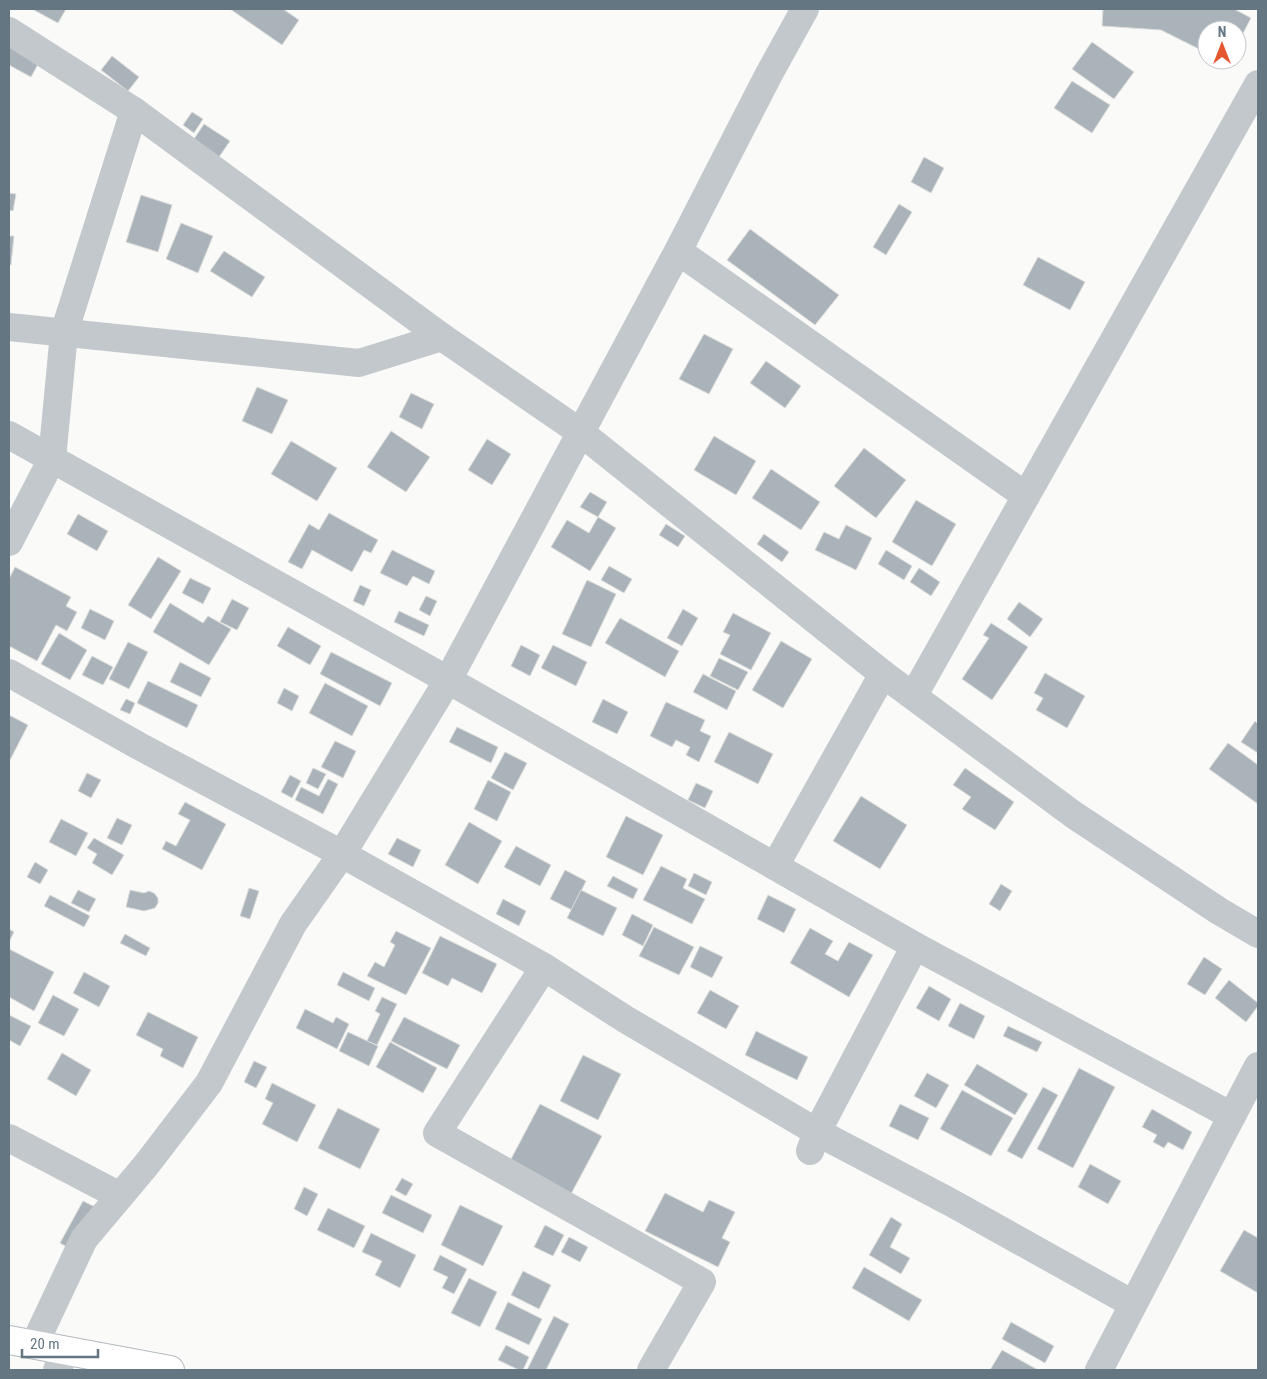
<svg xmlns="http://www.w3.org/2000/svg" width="1267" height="1379" font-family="'Roboto Condensed',sans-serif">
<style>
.building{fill:#aab3b9;stroke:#dcdcda}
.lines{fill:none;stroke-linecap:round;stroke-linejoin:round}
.secondary-casing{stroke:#b3babf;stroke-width:30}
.street{stroke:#c3c8cc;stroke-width:28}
.secondary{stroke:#fff;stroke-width:28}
</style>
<rect width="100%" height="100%" fill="#fafaf8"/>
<g class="building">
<polygon points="32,9 66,9 58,23"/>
<polygon points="230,9 283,9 299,20 282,45"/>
<polygon points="1103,9 1234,9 1251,18 1237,45 1237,30 1207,30 1207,53 1161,30 1102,26"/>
<polygon points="9,42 43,55 31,77 9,65"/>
<polygon points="1092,42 1134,72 1114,99 1072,69"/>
<polygon points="112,56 139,77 128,91 101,70"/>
<polygon points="1072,81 1110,105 1092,133 1054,108"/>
<polygon points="192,112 203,119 194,133 183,125"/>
<polygon points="204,124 230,141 219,157 194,139"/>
<polygon points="924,157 944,168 931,193 911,182"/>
<polygon points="9,193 16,194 13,211 9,210"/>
<polygon points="141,195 172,205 158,252 126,242"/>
<polygon points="899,204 912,212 886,255 873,247"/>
<polygon points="181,223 213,236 198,273 166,259"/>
<polygon points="750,229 839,295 815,325 727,260"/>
<polygon points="9,236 14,236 11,265 9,265"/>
<polygon points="224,251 265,277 252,297 210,271"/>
<polygon points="1038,257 1085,282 1070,310 1023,285"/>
<polygon points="704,334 733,349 709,394 679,379"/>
<polygon points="766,361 801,386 785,408 750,383"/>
<polygon points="257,387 288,400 272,434 242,421"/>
<polygon points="411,393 434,404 422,429 399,417"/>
<polygon points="391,431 430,457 406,492 367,467"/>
<polygon points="714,436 756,461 736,495 694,470"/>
<polygon points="487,439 511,454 492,485 468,470"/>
<polygon points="291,441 337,468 317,501 271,474"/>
<polygon points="864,448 906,480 876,518 834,486"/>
<polygon points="771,469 820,502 801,530 752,498"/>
<polygon points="590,492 607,502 598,517 580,507"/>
<polygon points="916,500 956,524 932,566 892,542"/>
<polygon points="329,513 378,540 371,553 364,550 352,572 312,550 302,569 288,562 309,524 319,530"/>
<polygon points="78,514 108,531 97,551 67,534"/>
<polygon points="598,517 616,528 590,571 551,547 567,520 589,533"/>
<polygon points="666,524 685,536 678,547 659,535"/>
<polygon points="846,525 872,538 856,570 815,550 824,532 839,539"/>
<polygon points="764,534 789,552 782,562 757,544"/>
<polygon points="392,550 435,571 429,584 413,576 407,586 380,573"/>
<polygon points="886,550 912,566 904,580 878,564"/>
<polygon points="158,557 181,571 151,619 128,605"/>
<polygon points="609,566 632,579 624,593 601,580"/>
<polygon points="15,567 71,597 66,606 77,612 67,631 56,625 37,661 9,646 9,579"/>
<polygon points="919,568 940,582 931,596 910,582"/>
<polygon points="190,578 211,588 203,604 182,593"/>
<polygon points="587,580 616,594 591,647 562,634"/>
<polygon points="360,585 371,590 364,606 353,601"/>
<polygon points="426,596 437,601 430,616 419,610"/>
<polygon points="232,599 249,608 237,630 220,622"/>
<polygon points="1019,602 1043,619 1030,637 1007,619"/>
<polygon points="170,603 203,623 208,616 231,629 209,665 153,632"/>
<polygon points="90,609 114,621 105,640 81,628"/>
<polygon points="683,609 698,618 682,646 667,638"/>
<polygon points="399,611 429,625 424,636 394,622"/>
<polygon points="733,613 771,633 751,670 720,654 730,635 723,632"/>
<polygon points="620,618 679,651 665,677 605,643"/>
<polygon points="991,623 1028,647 992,700 962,679 989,638 983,635"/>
<polygon points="288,627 321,646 310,665 277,646"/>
<polygon points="59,633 87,650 70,680 41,664"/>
<polygon points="781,641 812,659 783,708 752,690"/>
<polygon points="128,642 148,652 129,689 109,679"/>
<polygon points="521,645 540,655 530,676 511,666"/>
<polygon points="553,645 587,662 576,686 541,668"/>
<polygon points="331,652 392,683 380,706 320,674"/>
<polygon points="92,656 113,667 103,685 82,675"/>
<polygon points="719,658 748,672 738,690 710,676"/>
<polygon points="180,662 211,678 201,697 170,682"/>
<polygon points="1045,673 1085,696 1067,728 1036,710 1043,698 1034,693"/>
<polygon points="703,674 736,691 727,710 693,692"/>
<polygon points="148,681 198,705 187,728 137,703"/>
<polygon points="325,683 368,706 352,736 309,713"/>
<polygon points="284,688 299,696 292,711 277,703"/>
<polygon points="126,699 135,703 130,714 120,710"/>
<polygon points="603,699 628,712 617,734 592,722"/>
<polygon points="666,702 705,720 700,731 711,736 699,762 686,755 690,747 676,740 672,747 650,736"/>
<polygon points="9,715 28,725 9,762"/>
<polygon points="1255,721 1258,724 1258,753 1241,742"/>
<polygon points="457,727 498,747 491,763 449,742"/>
<polygon points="729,732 773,754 758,784 714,762"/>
<polygon points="335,741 356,751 343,778 321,767"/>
<polygon points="1228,743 1258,765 1258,804 1209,769"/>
<polygon points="505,752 527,763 513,790 491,778"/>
<polygon points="313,768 326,774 318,789 306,783"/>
<polygon points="965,768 1014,802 995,830 962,809 971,797 953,785"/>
<polygon points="87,773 101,780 91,798 78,791"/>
<polygon points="290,775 301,781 292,798 281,792"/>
<polygon points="328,779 338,784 323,814 295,800 301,787 319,796"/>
<polygon points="488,780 511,792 497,821 474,809"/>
<polygon points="696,783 713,791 705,808 688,800"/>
<polygon points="861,796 907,825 880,869 833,841"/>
<polygon points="185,802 226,824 202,870 162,849 166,841 176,846 190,820 178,814"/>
<polygon points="626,816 663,835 643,875 606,857"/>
<polygon points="117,818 132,825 122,845 107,838"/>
<polygon points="61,819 88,833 76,856 49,842"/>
<polygon points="469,822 502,841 478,884 445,865"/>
<polygon points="94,838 124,855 112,875 92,863 97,854 87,848"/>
<polygon points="397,838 421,850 413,867 388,854"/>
<polygon points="516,846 551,865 540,886 504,867"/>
<polygon points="35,862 48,870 40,884 27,877"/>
<polygon points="661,866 687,879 683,888 705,899 692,924 643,900"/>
<polygon points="565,870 586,881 572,910 550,899"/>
<polygon points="694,873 712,882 706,895 688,886"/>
<polygon points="613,876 638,889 633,899 607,886"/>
<polygon points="1001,884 1012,891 1000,911 989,904"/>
<polygon points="249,888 259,891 250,919 240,916"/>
<polygon points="78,890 96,899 89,912 71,903"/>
<polygon points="130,890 144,893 149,891 154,893 158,898 158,903 155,908 144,911 126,907"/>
<polygon points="581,890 617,908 603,936 567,918"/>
<polygon points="50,895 90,916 84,927 44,906"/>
<polygon points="768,895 796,909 784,933 757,919"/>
<polygon points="503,899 526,911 519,926 496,914"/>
<polygon points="632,914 653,925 643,946 622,935"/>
<polygon points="654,927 694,947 679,975 639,956"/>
<polygon points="810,928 833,941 825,954 838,961 849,942 873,955 849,997 790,963"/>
<polygon points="9,929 14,932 9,942"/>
<polygon points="396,931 431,948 406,995 367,976 375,962 384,967 395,945 390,942"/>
<polygon points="125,934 150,948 146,956 120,943"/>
<polygon points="440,936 497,964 482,993 452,978 448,986 422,973"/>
<polygon points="700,946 723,957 712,978 690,967"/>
<polygon points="9,949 54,972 34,1011 9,997"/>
<polygon points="1204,957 1222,969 1205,995 1187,984"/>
<polygon points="84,972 110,986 99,1007 73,993"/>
<polygon points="343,972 375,988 369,1001 337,985"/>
<polygon points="1229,980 1258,1003 1258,1006 1246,1022 1215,998"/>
<polygon points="929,986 951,999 939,1021 916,1008"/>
<polygon points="710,990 739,1006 726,1029 697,1013"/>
<polygon points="53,995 79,1009 64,1036 38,1023"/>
<polygon points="382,997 397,1004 377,1045 367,1041 380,1014 375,1011"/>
<polygon points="960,1003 985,1016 974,1039 948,1026"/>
<polygon points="305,1009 333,1023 336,1017 349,1024 337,1049 296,1028"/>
<polygon points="148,1012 198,1037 183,1068 160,1056 163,1049 136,1035"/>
<polygon points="9,1015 31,1026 20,1046 9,1040"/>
<polygon points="404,1017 460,1045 447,1069 391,1041"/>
<polygon points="1008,1026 1042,1042 1037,1052 1003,1036"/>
<polygon points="756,1031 808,1057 797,1080 745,1055"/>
<polygon points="348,1032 378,1046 369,1066 339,1051"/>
<polygon points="390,1042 437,1068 423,1093 376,1067"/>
<polygon points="62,1053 91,1070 76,1096 47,1079"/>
<polygon points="583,1055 621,1074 598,1120 560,1101"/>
<polygon points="254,1061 267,1067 256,1088 244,1082"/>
<polygon points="977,1064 1028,1094 1015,1115 964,1085"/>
<polygon points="1079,1068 1115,1087 1073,1168 1037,1149"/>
<polygon points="927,1073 949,1085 936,1108 914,1096"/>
<polygon points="272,1083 316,1105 297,1142 262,1124 273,1103 265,1099"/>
<polygon points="1043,1087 1058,1095 1022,1159 1007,1151"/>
<polygon points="962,1090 1013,1118 991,1156 940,1129"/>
<polygon points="540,1104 602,1136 571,1194 510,1161"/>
<polygon points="900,1104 929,1118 918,1140 889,1126"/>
<polygon points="338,1108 380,1129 360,1169 318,1148"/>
<polygon points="1152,1109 1192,1132 1183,1150 1168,1142 1164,1148 1153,1142 1157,1135 1142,1127"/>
<polygon points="1090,1164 1121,1181 1108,1204 1078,1187"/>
<polygon points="402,1178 413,1184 406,1196 395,1190"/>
<polygon points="304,1187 318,1194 307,1216 294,1209"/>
<polygon points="665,1193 703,1212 709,1200 735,1212 722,1238 730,1242 718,1267 645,1231"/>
<polygon points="391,1195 432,1215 423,1233 382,1213"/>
<polygon points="83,1201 97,1208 74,1251 60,1243"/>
<polygon points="460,1205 503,1226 483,1266 441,1245"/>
<polygon points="328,1208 365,1226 354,1248 317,1230"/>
<polygon points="891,1217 902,1224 890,1247 910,1258 901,1274 869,1255"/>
<polygon points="545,1225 564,1235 553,1256 534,1247"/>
<polygon points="1244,1230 1258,1238 1258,1293 1220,1271"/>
<polygon points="371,1233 416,1255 400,1288 375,1275 382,1261 362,1252"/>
<polygon points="569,1237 588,1247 580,1262 561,1252"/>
<polygon points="440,1255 467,1269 454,1294 442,1288 448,1277 433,1270"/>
<polygon points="864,1267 922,1300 909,1321 852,1288"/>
<polygon points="523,1271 551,1285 539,1309 511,1295"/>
<polygon points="469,1278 497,1292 480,1327 451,1313"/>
<polygon points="508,1302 542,1319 529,1345 495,1329"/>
<polygon points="554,1316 569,1324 546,1370 527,1370"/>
<polygon points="1011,1322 1054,1346 1045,1363 1002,1339"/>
<polygon points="506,1345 529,1357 523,1370 519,1370 498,1360"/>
<polygon points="1002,1350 1038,1370 990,1370"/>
</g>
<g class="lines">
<defs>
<polyline id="secondary" points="9,1340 170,1370"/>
</defs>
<use href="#secondary" class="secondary-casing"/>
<g class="street">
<polyline points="9,31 134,111 442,337 580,432 883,674 1074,815 1219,911 1258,934"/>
<polyline points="678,251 1026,496"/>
<polyline points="9,327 359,363 442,337"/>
<polyline points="9,435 448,680 915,946 1232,1116"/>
<polyline points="9,542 52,459 64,333 134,111"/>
<polyline points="9,673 139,746 342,854 544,967 437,1133 702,1282 651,1370"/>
<polyline points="914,695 1258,84"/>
<polyline points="775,866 883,674"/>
<polyline points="544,967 625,1019 817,1132 950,1202 1133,1304"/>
<polyline points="9,1138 120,1196"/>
<polyline points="810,1151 817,1132 915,946"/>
<polyline points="34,1345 84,1239 147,1164 209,1083 293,924 342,854 448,680 678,251 769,74 805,9"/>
<polyline points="57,1370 66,1351"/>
<polyline points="1099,1370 1258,1066"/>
</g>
<use href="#secondary" class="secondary"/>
</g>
<rect width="1267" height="1379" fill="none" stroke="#657683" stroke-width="20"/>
<g transform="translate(1222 45)"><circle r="24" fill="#ffffff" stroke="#c1c8cd"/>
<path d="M0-4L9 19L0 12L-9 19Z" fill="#e4572e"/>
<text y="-8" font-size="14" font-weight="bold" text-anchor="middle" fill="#657683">N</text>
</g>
<path d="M22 1349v8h76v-8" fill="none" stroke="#657683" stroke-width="2.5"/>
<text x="30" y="1349" font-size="15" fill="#657683" stroke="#ffffff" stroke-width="4" paint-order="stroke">20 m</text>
</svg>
